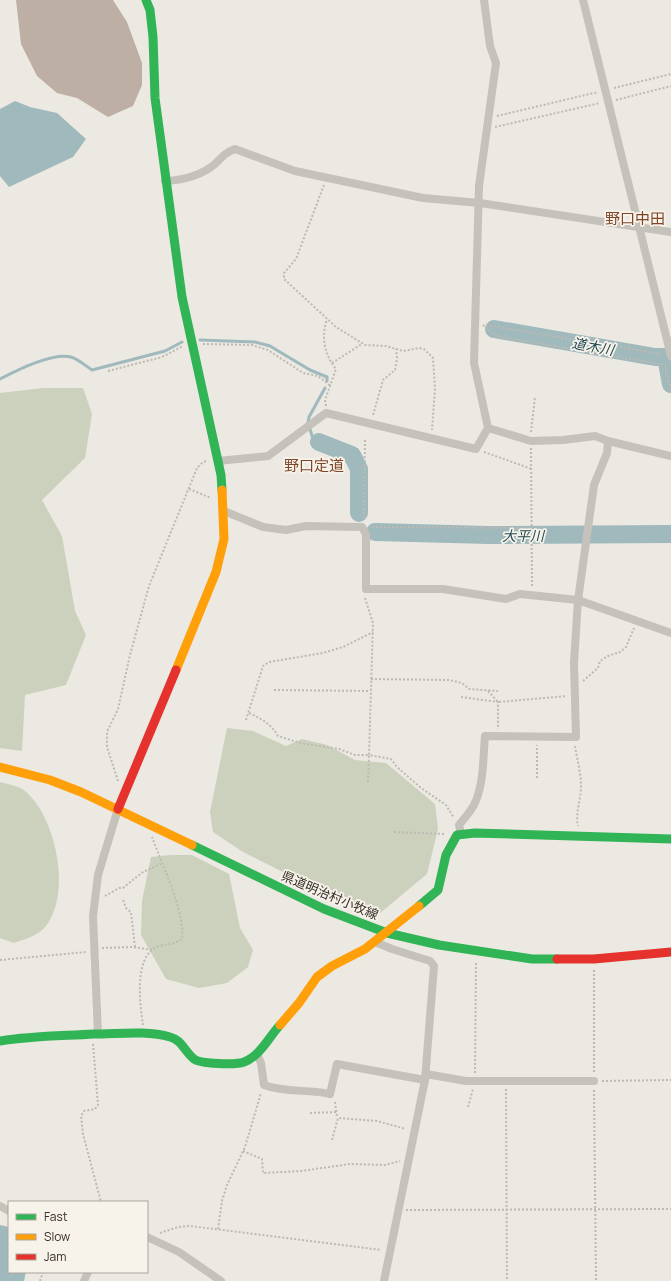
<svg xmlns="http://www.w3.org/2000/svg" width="671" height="1281" font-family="Manrope,'Noto Sans JP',sans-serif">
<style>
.green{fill:#cbd1bd}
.water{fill:#a0b9bc}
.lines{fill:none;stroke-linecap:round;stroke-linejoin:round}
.stream{stroke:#a0b9bc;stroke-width:3}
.river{stroke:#a0b9bc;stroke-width:18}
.building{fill:#beafa5}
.path{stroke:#beb9b3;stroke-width:2;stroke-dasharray:2 2;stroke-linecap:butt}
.street{stroke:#c5c1bb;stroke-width:8}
.fast{stroke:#30b455;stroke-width:9}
.slow{stroke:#ff9f0a;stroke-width:9}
.jam{stroke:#e5322d;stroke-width:9}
.labels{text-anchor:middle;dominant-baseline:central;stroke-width:3.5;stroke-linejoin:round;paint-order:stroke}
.street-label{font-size:13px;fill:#362f29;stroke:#f8f3ea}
.water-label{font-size:14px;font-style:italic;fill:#224b54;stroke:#f8f3ea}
.quarter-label{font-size:15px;fill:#7e4629;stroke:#f8f3ea}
</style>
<rect width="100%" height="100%" fill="#ece9e2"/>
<g class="green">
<polygon points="43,388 83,388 92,414 85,458 42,500 62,536 75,611 86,635 66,685 25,695 22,751 0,748 0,393"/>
<polygon points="227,728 253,731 286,746 302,739 327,745 355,760 386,763 435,804 438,829 427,874 379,914 349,901 329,889 285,873 243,852 213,832 210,812"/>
<path d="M 0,782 C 7,784 20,786 25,791 C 56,817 72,893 46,926 C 38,936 25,939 14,943 L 0,938 Z"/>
<polygon points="171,855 192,855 229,874 240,928 253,950 248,967 227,983 199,988 166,979 141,935 142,901 151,857"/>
</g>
<g class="water">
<polygon points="15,101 30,107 57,113 86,139 73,157 9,187 0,176 0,109"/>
<polygon points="0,1225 9,1227 9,1272 26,1272 24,1281 0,1281"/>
</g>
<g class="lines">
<g class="stream">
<polyline points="200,340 255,342 270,346 310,370 327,377 327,381"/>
<path d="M 0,379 C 17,370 52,352 71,357 C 78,359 86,366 92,370 L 165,351 L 182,342"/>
<polyline points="308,423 309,417 325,388"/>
<polyline points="310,429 312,436 319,442"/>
</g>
<g class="river">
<polyline points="494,329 655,357 666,357 671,384"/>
<polyline points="319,442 352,455 359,469 359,513"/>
<polyline points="375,532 488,535 671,534"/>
</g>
</g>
<polygon class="building" points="16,0 113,0 127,22 142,63 142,85 133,106 108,117 77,98 57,93 37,76 21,44"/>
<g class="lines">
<g class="path">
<polyline points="614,88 671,74"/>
<polyline points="616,100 671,86"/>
<polyline points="497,116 598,92"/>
<polyline points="495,127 600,103"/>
<polyline points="324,185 296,259 284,273 284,279 336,327 365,345 386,346 403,351 419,348 424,349 433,358 435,389 432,430"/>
<polyline points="483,325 496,336 665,365 671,391"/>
<polyline points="486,325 661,354"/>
<polyline points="203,344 252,345 268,350 303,373 318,376 331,386"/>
<polyline points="332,363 362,344"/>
<polyline points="108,371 162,357 183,346"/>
<path d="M 326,406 L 325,400 L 336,369 C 324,354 321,337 327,319"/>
<polyline points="373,415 383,380 395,370 397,358 396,349"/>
<polyline points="531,432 535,397"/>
<polyline points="531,448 532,588"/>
<polyline points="484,452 532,469"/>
<polyline points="189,489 211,498"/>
<polyline points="364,518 365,438"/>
<polyline points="372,527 533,528"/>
<polyline points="365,598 373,623 369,755 391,759 397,767 421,788 446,805 454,818"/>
<polyline points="371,679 449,680 462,683 469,689 498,691"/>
<polyline points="583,681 598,668 600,661 608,656 620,652 626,647 634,628"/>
<polyline points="274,690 370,691"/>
<polyline points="488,691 498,702 567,696"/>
<polyline points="461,697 498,702 498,729"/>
<path d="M 249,713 C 262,719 271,724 278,736 L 300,743 L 339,749 L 355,755 L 369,755 L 368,782"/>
<polyline points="246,720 263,666 269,662 323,653 343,647 373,632"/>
<path d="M 575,746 C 577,759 581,773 581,786 C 581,800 575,813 578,826"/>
<polyline points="537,778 537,745"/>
<polyline points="118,781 107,747 107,732 118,709 130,655 149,586 197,468 203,462 207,461"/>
<polyline points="394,832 445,834"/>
<polyline points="105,896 119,888 123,888 143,872 161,864"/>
<polyline points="123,900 126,908 131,912 135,947"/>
<polyline points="102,948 133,947 153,950"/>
<polyline points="0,960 86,952"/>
<polyline points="594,970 594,1073"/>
<path d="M 143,1025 C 140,1005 134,959 155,948 C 164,943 173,946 182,939 C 185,911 162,865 152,837"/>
<polyline points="93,1044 98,1105 95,1109 84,1111 81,1116 83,1134 101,1202"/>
<polyline points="475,1073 476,961"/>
<polyline points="602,1081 671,1080"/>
<polyline points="506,1089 507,1281"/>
<polyline points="594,1090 596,1281"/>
<polyline points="335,1102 337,1117"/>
<polyline points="468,1107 473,1089"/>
<polyline points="310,1113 336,1112"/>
<polyline points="332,1140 338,1118 377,1121 406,1129"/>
<polyline points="243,1151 262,1159 263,1173 301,1171 350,1164 385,1165 400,1161"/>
<polyline points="406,1210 671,1209"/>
<polyline points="218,1229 222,1201 227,1185 245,1147 261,1093"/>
<polyline points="160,1233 178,1227 190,1226 381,1250"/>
<polyline points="40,1281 43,1272"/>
</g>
<g class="street">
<polyline points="583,0 671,356"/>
<path d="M 165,181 C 183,180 201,176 215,164 C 222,157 226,152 235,149 L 295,171 L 423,198 L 480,203 L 671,232"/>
<polyline points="488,428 531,441 563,440 595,436 608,441 671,456"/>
<polyline points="218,461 268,456 326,413 476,449 488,428 474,363 479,186 496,63 490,46 484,0"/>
<polyline points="224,511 263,527 286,530 306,526 362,527 366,534 366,589 443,589 506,599 520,594 578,600 671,633"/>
<path d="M 461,834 L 459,825 C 464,819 470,812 474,805 C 484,785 483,758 485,736 L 576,737 L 574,663 L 578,600 L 594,485 L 607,453 L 608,441"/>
<polyline points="375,942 392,949 430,961 434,966 425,1080 384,1281"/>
<polyline points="98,1034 93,916 98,875 118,809"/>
<path d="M 257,1054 L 261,1063 L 264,1085 C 285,1093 308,1089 330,1094 L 337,1064 L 425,1080"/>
<polyline points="426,1074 466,1081 594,1081"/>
<polyline points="0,1206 9,1211"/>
<polyline points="147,1237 179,1252 221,1281"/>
<polyline points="84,1281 88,1272"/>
</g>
<g class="fast">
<polyline points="146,0 150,10 153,37 155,98 182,297 221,475 222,490"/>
<polyline points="192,845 324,909 387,933 439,945 532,959 557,959"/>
<polyline points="419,906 438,890 446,855 457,835 475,833 671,839"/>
<path d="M 0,1041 C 31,1036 62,1036 94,1034 C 118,1034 146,1030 170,1037 C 182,1040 184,1051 194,1059 C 200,1064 236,1065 244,1062 C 260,1056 269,1037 280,1025"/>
</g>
<g class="slow">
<polyline points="176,670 216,572 224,539 222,490"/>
<polyline points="0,767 50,780 81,792 192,845"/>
<polyline points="280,1025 299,1003 317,977 332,966 365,949 419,906"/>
</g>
<g class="jam">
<polyline points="118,809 176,670"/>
<polyline points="557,959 594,959 671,952"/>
</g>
</g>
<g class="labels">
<g class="street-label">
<text transform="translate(330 895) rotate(23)">県道明治村小牧線</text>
</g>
<g class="water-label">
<text transform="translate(593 346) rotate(10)">道木川</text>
<text x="523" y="535">大平川</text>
</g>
<g class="quarter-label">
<text x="635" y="218">野口中田</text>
<text x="314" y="465">野口定道</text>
</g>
</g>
<rect x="8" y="1201" width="140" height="72" fill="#f8f3ea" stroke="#aaa59d"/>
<rect x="16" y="1214" width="20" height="6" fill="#30b455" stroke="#aaa59d"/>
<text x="44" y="1221" font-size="12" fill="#362f29">Fast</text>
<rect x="16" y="1234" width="20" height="6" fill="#ff9f0a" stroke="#aaa59d"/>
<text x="44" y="1241" font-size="12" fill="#362f29">Slow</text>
<rect x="16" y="1254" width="20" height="6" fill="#e5322d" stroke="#aaa59d"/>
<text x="44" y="1261" font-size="12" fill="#362f29">Jam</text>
</svg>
